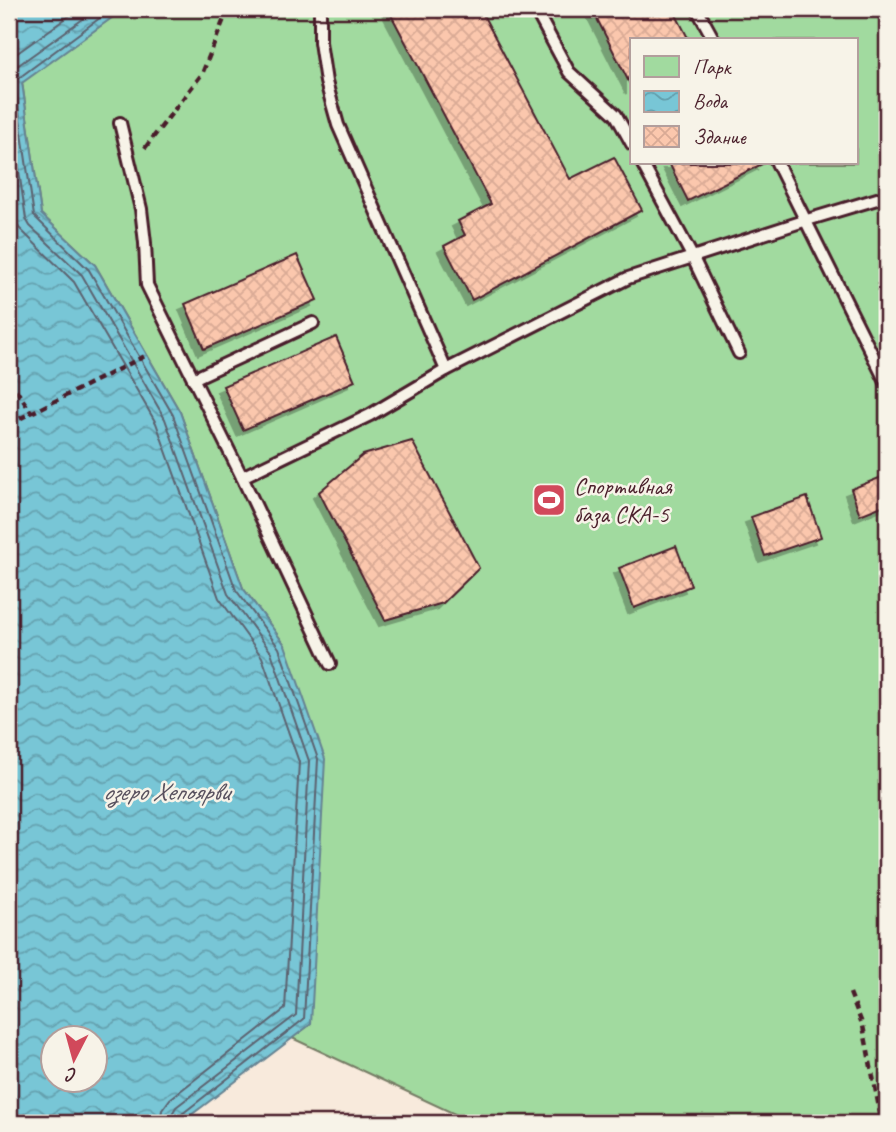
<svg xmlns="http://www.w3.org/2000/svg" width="896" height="1132" font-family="Caveat,sans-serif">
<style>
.green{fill:#a1da9f;stroke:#767c65;stroke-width:2;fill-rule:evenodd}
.water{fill:url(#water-waves);stroke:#668392;stroke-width:2;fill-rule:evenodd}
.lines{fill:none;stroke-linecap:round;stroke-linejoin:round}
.shore{stroke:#5c626f;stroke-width:2}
.building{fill:url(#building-cross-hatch);stroke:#4a1f2b;stroke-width:2;filter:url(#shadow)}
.service-casing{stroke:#4a1f2b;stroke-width:16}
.path{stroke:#4a1f2b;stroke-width:4.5;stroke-dasharray:7 5;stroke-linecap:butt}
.service{stroke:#f7f3e8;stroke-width:10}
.labels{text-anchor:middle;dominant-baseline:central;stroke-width:5;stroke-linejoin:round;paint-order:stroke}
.poi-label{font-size:24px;fill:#4a1f2b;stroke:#f7f3e8;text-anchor:start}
.water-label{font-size:26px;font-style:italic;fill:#58515e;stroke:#f7f3e8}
</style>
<defs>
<pattern id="water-waves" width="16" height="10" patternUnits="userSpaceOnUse" patternTransform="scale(1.75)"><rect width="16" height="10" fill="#78c6d6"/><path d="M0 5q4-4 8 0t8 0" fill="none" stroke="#64a0ae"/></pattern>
<pattern id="building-cross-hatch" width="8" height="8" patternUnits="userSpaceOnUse" patternTransform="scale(1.75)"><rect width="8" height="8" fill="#fbc7ad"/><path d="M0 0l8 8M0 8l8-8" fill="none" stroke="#d9aa95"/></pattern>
<filter id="shadow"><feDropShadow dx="-6" dy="6" stdDeviation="0" flood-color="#0004"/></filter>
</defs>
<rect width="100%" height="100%" fill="#f8eadc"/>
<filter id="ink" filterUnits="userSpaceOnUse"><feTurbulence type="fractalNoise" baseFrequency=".0143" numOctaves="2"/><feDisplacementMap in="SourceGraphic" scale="14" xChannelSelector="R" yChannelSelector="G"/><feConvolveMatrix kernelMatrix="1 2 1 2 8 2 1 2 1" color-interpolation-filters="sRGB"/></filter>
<g filter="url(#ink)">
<path class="green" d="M 124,9 L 887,9 L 887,1123 L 474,1123 L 292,1038 L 311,1024 L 285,645 L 243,588 L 180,412 L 95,265 L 41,214 L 22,82 ZM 632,40 L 856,40 L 856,163 L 632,163 Z"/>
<path class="water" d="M 9,9 L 124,9 L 22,83 L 41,214 L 95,265 L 180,412 L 243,588 L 285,645 L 325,759 L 311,1024 L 186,1119 L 185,1123 L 9,1123 ZM 52,1038 L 94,1038 L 94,1080 L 52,1080 Z"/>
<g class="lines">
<g class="shore">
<polyline points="112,9 16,80 15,85 34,216 89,270 173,415 236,590 279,648 318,759 304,1019 182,1114 179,1118 179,1123"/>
<polyline points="9,59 79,9"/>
<polyline points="9,74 13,69 97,9"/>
<polyline points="9,103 26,219 30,226 82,275 165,419 228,594 271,652 309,761 296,1015 176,1107 172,1114 170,1123"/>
<polyline points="9,176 15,218 19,228 74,282 156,423 219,598 262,657 299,762 285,1009 170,1099 162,1110 160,1123"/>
</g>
</g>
<g class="building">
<polygon points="388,9 480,9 570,179 614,157 642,210 472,300 444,246 465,235 458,221 491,204"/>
<polygon points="592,9 673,9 689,40 632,40 632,88"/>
<polygon points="669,163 764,163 688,201"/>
<polygon points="297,255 317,300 204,349 185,304"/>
<polygon points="336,337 355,381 243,430 223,386"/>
<polygon points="412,441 479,568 443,603 385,620 319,492 363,455"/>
<polygon points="887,475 887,504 860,515 851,489"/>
<polygon points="807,497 821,537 765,556 751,517"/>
<polygon points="676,546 691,586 634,608 619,568"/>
</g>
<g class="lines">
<defs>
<g id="service">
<polyline points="320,9 320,42 326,82 338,125 446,370"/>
<polyline points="535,9 569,72 616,115 632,144"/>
<polyline points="697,9 714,40"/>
<polyline points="120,123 141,209 145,243 147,285 242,477 330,664"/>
<polyline points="642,163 692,256 739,353"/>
<polyline points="777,163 887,384"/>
<polyline points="193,379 313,323"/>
<polyline points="242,477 370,415 446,370 628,278 807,220 887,196"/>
</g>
</defs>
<use href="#service" class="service-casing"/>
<g class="path">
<polyline points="145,148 202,74 228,9"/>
<polyline points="9,380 32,413"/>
<polyline points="9,424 147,355"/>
<polyline points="850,993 863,1026 882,1123"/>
</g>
<use href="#service" class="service"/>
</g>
</g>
<defs>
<symbol id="stadium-square" viewBox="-11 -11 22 22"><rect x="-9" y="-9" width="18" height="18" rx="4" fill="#d1495b" stroke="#f7f3e8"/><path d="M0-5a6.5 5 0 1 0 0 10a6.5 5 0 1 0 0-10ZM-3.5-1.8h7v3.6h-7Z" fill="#fff"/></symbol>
</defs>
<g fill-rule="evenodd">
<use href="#stadium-square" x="530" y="481" width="38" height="38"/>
</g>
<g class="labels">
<g class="poi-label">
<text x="574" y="486">Спортивная<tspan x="574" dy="28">база СКА-5</tspan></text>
</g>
<g class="water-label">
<text x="166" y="791">озеро Хепоярви</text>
</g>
</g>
<rect width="896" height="1132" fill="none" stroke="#f7f3e8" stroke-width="35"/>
<rect x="18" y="18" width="861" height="1097" fill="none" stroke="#4a1f2b" stroke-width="2.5" filter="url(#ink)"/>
<rect x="630" y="38" width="228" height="126" fill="#f7f3e8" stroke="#b29e9c" stroke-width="2"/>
<rect x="644" y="56" width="35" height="21" fill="#a1da9f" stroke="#b29e9c" stroke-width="2"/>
<text x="693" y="74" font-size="21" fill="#4a1f2b">Парк</text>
<rect x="644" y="91" width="35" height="21" fill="url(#water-waves)" stroke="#b29e9c" stroke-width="2"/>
<text x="693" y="108" font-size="21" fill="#4a1f2b">Вода</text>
<rect x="644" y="126" width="35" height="21" fill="url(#building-cross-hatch)" stroke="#b29e9c" stroke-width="2"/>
<text x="693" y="144" font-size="21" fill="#4a1f2b">Здание</text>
<g transform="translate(74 1059) rotate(186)"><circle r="33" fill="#f7f3e8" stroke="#b29e9c" stroke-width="2"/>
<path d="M0-5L12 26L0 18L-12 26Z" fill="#d1495b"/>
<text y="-10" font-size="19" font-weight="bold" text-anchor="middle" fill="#4a1f2b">С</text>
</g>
</svg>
